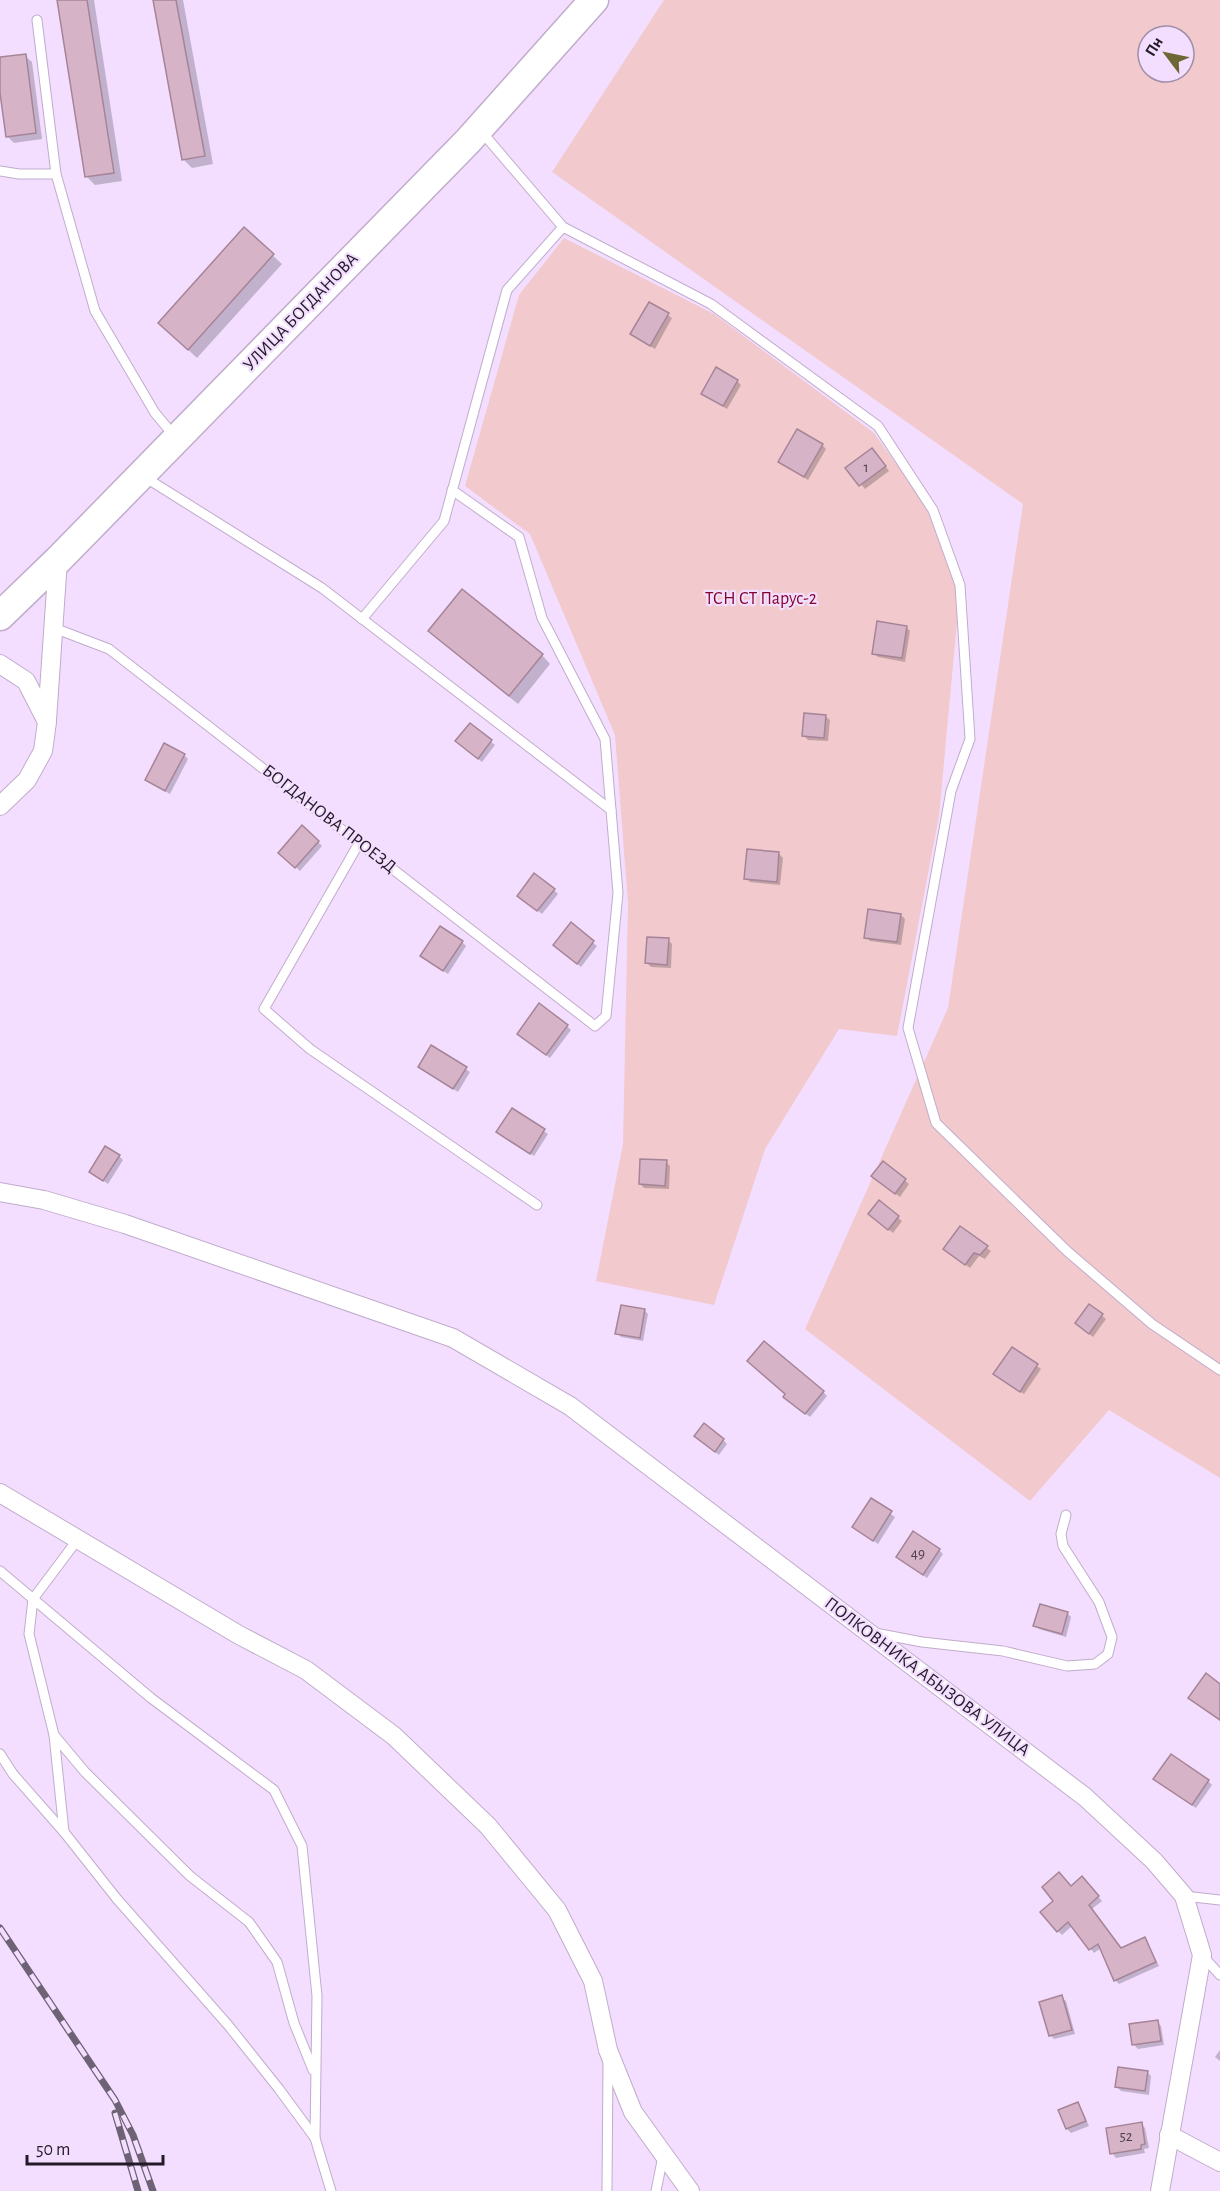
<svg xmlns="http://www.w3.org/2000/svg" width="1220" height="2191" font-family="'Alegreya Sans',sans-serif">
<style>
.green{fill:#f2c9cc;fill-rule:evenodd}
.shadow{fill:#0003}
.building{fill:#d6b3c6;stroke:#a68497;stroke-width:1.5}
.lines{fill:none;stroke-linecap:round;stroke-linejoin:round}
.service-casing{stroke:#c0accb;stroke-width:11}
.minor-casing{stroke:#c0accb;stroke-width:20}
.primary-casing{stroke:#c0accb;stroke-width:31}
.service{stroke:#fff;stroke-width:9}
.minor{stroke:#fff;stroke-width:18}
.primary{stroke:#fff;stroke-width:28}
.rail-casing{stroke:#6e6275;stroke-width:7}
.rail{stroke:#f3deff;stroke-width:4.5;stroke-dasharray:14;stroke-linecap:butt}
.labels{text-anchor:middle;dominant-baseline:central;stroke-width:4.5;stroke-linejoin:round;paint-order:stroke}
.number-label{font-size:15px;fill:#4f404e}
.street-label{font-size:18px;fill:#221a26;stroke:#f3deff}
.park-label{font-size:18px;fill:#83052c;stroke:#f3deff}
</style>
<rect width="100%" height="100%" fill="#f3deff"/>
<g class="green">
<path d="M 664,0 L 1220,0 L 1220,1478 L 1109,1410 L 1030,1501 L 805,1329 L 948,1008 L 1023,504 L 552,172 ZM 1148,36 L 1184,36 L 1184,72 L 1148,72 Z"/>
<polygon points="564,238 714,314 874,433 926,506 960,590 939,816 897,1036 839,1029 765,1149 714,1305 596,1281 623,1144 628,903 615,735 530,534 465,486 519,295"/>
</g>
<g class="shadow">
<polygon points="59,0 94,0 122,181 95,185 86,176"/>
<polygon points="154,0 183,0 213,164 192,168 183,159"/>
<polygon points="25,56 32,62 42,139 14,143 7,136 0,82 0,59"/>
<polygon points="244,229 282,264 197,358 169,332"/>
<polygon points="650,304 672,318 655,349 636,338"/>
<polygon points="737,381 741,385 727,409 703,394"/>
<polygon points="822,445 826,449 808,480 780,462"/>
<polygon points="876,454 889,471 865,489 847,468"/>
<polygon points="906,627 910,631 905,662 878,657 874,653"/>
<polygon points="439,640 542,655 550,664 518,704"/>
<polygon points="825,716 830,720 828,741 808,740 804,736"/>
<polygon points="470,725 495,745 482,762 461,745"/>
<polygon points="184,755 188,759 170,794 146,780"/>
<polygon points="318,842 322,846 300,871 284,856"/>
<polygon points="779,854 783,858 780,885 750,882 746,878"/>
<polygon points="554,890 558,894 542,914 523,899"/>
<polygon points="901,915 905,919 901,945 870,941 866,937"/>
<polygon points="571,925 597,946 581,967 559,949"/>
<polygon points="668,940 672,944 671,968 651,967 647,963"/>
<polygon points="462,942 466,946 448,974 426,960"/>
<polygon points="567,1026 571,1030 550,1058 523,1038"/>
<polygon points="432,1047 470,1072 458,1092 420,1067"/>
<polygon points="512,1110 548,1134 534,1156 502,1136"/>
<polygon points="119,1156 123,1160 108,1184 91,1172"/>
<polygon points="666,1162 670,1166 669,1189 644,1188 640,1184"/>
<polygon points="883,1163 909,1184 900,1197 877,1180"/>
<polygon points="879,1202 902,1221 893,1233 874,1218"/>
<polygon points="960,1228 991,1251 985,1259 979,1256 970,1268 949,1252"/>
<polygon points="1090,1306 1106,1319 1093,1337 1081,1327"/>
<polygon points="644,1310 648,1314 643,1341 621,1337 617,1333"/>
<polygon points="1012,1349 1041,1369 1024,1394 999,1378"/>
<polygon points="823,1392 827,1396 810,1417 789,1401 787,1395"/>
<polygon points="700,1440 723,1440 727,1444 719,1455"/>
<polygon points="872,1500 895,1517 878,1544 854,1527"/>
<polygon points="939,1550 943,1554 927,1578 897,1557"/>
<polygon points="1067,1613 1071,1617 1066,1637 1039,1629 1035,1625"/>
<polygon points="1208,1781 1212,1785 1196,1808 1159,1783"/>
<polygon points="1086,1882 1102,1901 1092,1909 1122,1949 1144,1939 1148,1943 1159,1966 1119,1984 1115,1980 1101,1948 1094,1953 1072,1926 1062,1935 1058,1931 1071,1887"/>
<polygon points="1061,1997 1066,2001 1075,2034 1054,2039 1050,2035"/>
<polygon points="1157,2022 1161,2026 1164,2045 1138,2049 1134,2045"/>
<polygon points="1220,2050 1220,2061 1215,2057"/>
<polygon points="1147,2072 1151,2076 1149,2095 1121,2091 1117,2087"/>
<polygon points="1077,2103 1081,2108 1089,2126 1071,2133 1067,2129 1060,2110"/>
<polygon points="1141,2124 1145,2128 1149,2148 1144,2149 1145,2153 1116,2158 1112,2153"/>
</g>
<g class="building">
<polygon points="57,0 87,0 114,173 85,177"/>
<polygon points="153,0 176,0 205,156 182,160"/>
<polygon points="26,54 36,133 6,137 0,93 0,57"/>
<polygon points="244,227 274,254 188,350 158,323"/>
<polygon points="649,302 669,313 650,346 630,334"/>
<polygon points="716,367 738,380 723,406 701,394"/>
<polygon points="797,429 823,444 804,477 778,462"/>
<polygon points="872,448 886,466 859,486 845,468"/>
<polygon points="462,589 543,654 509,696 428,631"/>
<polygon points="877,621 907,626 902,658 872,654"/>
<polygon points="804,713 826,715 824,738 802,736"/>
<polygon points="470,723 492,740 478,759 455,741"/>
<polygon points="164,743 185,754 165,791 145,780"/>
<polygon points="302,825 319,841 295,868 278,853"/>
<polygon points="747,849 779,852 777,882 744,879"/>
<polygon points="534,873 555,889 537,911 517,896"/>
<polygon points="868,909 901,914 897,942 864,938"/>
<polygon points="571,922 594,941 577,964 553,945"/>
<polygon points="440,926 463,941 443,971 420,956"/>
<polygon points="647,937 669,938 667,965 645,963"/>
<polygon points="539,1003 568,1025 546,1055 517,1034"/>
<polygon points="431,1045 467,1067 453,1089 418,1067"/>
<polygon points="512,1108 545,1129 530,1154 496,1132"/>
<polygon points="105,1146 120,1155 103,1181 89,1172"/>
<polygon points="640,1159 667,1160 665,1186 639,1184"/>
<polygon points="883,1161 906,1179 895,1194 871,1176"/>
<polygon points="879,1200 899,1216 888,1230 868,1214"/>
<polygon points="960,1226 988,1246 980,1255 974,1253 965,1265 943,1249"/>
<polygon points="1089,1304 1103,1314 1089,1334 1075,1323"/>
<polygon points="621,1305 645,1309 640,1338 615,1334"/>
<polygon points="764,1341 824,1391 805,1414 783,1397 785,1394 747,1361"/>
<polygon points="1012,1347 1038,1364 1020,1392 993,1374"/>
<polygon points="704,1423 724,1439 715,1452 694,1436"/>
<polygon points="871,1498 892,1511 873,1541 852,1527"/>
<polygon points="913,1531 940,1549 923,1575 896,1557"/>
<polygon points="1040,1604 1068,1612 1062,1634 1033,1626"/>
<polygon points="1206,1673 1220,1684 1220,1720 1188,1698"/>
<polygon points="1171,1754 1209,1780 1192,1805 1153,1779"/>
<polygon points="1059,1872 1071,1886 1082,1876 1099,1896 1089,1905 1121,1948 1145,1937 1156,1962 1114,1981 1098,1944 1089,1950 1068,1922 1057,1932 1040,1912 1053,1901 1042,1887"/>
<polygon points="1062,1995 1072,2030 1049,2036 1039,2002"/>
<polygon points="1158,2020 1161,2041 1132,2045 1129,2024"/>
<polygon points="1118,2067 1148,2071 1145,2091 1115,2087"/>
<polygon points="1078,2102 1086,2121 1066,2129 1058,2110"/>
<polygon points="1142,2122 1145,2144 1141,2145 1141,2149 1110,2154 1106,2128"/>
</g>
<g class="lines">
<defs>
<g id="service">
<polyline points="37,20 56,174 95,311 155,413 175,437"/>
<polyline points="481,131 563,227 711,304 878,426 933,510 960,585 970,739 951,791 908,1028 936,1123 1067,1251 1152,1324 1220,1370"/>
<polyline points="0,171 19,174 56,174"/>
<polyline points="452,490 519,537 542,618 605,739 611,810"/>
<polyline points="362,619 444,521 507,290 563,227"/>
<polyline points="54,628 109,649 595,1026 606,1016 618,893 611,810 322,588 143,476"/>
<polyline points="359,843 264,1009 310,1049 537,1205"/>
<polyline points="78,1539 33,1599 29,1634 54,1735 85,1772 190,1876 249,1922 277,1962 294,2023 313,2070"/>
<polyline points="0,1571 151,1698 274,1790 302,1846 317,1996 315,2138"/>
<polyline points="875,1633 922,1642 1003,1651 1067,1666 1095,1664 1108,1654 1112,1637 1099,1602 1063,1546 1061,1534 1066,1515"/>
<polyline points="54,1735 64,1832 117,1899 228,2025 279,2089 315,2138 331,2191"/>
<polyline points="0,1754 13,1774 64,1832"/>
<polyline points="1184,1896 1220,1900"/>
<polyline points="1202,1955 1220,1975"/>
<polyline points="607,2191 608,2061"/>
<polyline points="656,2191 663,2156"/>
</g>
<g id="minor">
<polyline points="0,664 26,681 47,722 43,751 27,780 0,806"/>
<polyline points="47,720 58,560"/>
<polyline points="0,1192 44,1200 125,1224 453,1338 570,1406 1085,1797 1154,1861 1184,1896 1202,1955 1160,2191"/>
<polyline points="0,1493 239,1635 306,1670 394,1736 488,1826 557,1910 593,1981 608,2050 633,2112 690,2191"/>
<polyline points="1169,2135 1220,2162"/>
</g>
<polyline id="primary" points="0,616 58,560 468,141 594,0"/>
</defs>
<use href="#service" class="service-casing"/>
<use href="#minor" class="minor-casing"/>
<use href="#primary" class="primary-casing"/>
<use href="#service" class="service"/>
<use href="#minor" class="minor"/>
<use href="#primary" class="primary"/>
<defs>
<g id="rail">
<polyline points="0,1928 115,2100 133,2135 153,2191"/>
<polyline points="115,2113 138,2191"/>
</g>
</defs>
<use href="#rail" class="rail-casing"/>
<use href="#rail" class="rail"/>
</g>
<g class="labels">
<g class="number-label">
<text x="866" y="467">1</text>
<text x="918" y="1553">49</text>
<text x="1126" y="2136">52</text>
</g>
<g class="street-label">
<text transform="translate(301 312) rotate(-46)">УЛИЦА БОГДАНОВА</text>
<text transform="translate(329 819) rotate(38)">БОГДАНОВА ПРОЕЗД</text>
<text transform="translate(927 1677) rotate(37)">ПОЛКОВНИКА АБЫЗОВА УЛИЦА</text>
</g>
<g class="park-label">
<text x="761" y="599">ТСН СТ Парус-2</text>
</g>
</g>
<g transform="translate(1166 54) rotate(302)"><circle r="28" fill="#f3deff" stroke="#9f90a8" stroke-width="1.5"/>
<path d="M0-4.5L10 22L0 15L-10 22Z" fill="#6c6733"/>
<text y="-9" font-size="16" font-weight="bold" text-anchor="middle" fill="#221a26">Пн</text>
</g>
<path d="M27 2155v9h136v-9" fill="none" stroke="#221a26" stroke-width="3"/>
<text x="36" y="2155" font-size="18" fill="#221a26" stroke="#f3deff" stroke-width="4.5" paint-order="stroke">50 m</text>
</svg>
